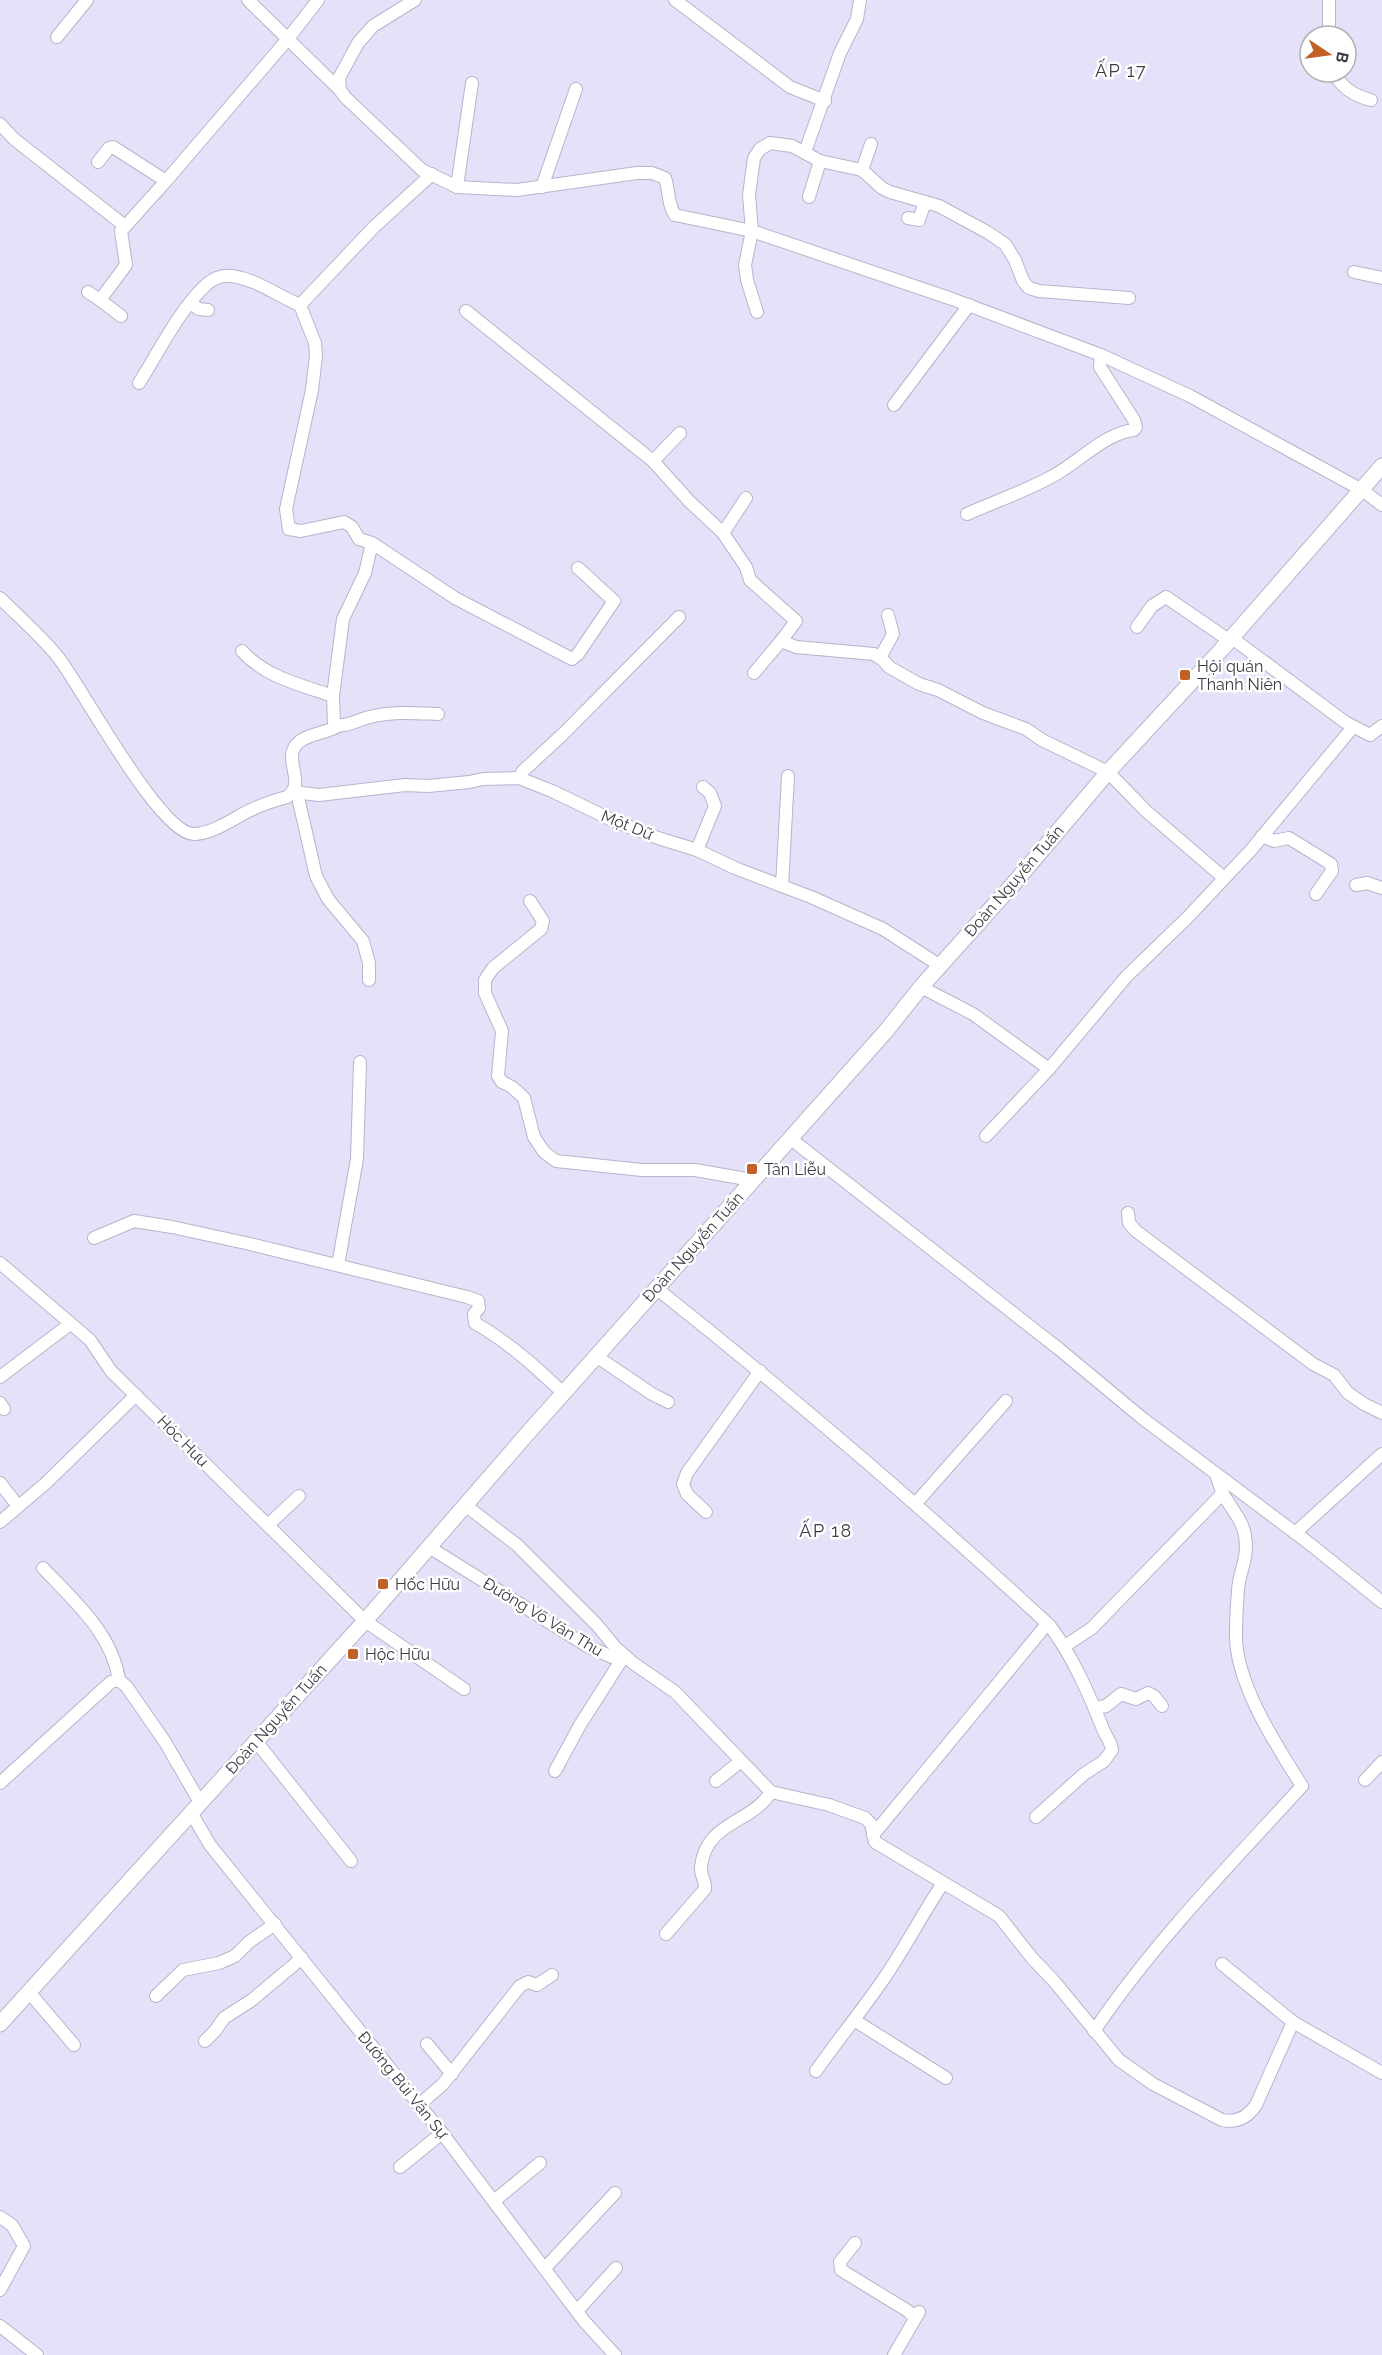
<svg xmlns="http://www.w3.org/2000/svg" width="1382" height="2355" font-family="Raleway,sans-serif">
<style>
.lines{fill:none;stroke-linecap:round;stroke-linejoin:round}
.minor-casing{stroke:#b7b4cb;stroke-width:14}
.major-casing{stroke:#b7b4cb;stroke-width:17}
.minor{stroke:#fff;stroke-width:12}
.major{stroke:#fff;stroke-width:15}
.poi-dot{fill:#c36028;stroke:#fff;stroke-width:2}
.labels{text-anchor:middle;dominant-baseline:central;stroke-width:5;stroke-linejoin:round;paint-order:stroke}
.poi-label{font-size:16px;fill:#3c3b44;stroke:#fff;text-anchor:start}
.street-label{font-size:16px;fill:#3c3b44;stroke:#fff}
.neighbourhood-label{font-size:18px;letter-spacing:1.5px;fill:#3c3b44;stroke:#fff}
</style>
<rect width="100%" height="100%" fill="#e4e1f9"/>
<g class="lines">
<defs>
<g id="minor">
<polyline points="248,0 340,90"/>
<path d="M 415,0 L 373,26 L 358,43 L 339,78 L 340,90 L 345,97 L 422,170 L 457,187 L 517,190 L 637,173 L 652,173 L 665,178 C 669,189 668,206 675,215 L 752,231 L 952,299 L 1101,355 L 1190,396 L 1362,490 L 1382,505"/>
<polyline points="675,0 790,87 825,101"/>
<polyline points="1329,36 1329,0"/>
<polyline points="57,37 87,0"/>
<path d="M 1334,72 C 1341,88 1355,96 1371,100"/>
<polyline points="0,124 14,139 125,226"/>
<polyline points="805,152 840,53 857,19 860,0"/>
<polyline points="98,162 109,148 113,147 166,181 287,40 318,0"/>
<polyline points="862,170 882,188 890,192 939,206 987,232 1005,244 1015,260 1023,281 1029,288 1039,291 1129,298"/>
<polyline points="432,174 374,227 300,305 315,343 316,356 312,390 286,509 289,529 301,531 344,522 352,527 359,539 372,543 455,598 572,659 578,654 614,601 578,568"/>
<polyline points="457,187 472,83"/>
<polyline points="542,187 576,89"/>
<polyline points="809,197 820,161"/>
<polyline points="908,218 919,220 925,202"/>
<polyline points="1354,272 1382,278"/>
<polyline points="88,292 100,300"/>
<polyline points="190,303 199,309 208,310"/>
<polyline points="466,311 653,461 689,501 723,533 746,567 750,580 796,621 781,641 796,647 874,654 883,660 889,667 919,684 938,690 983,713 1026,729 1042,740 1108,772 1146,811 1224,878"/>
<polyline points="757,312 747,280 745,265 752,231 749,195 754,158 760,149 770,143 792,146 820,161 862,170 871,144"/>
<polyline points="121,316 100,300 126,265 121,231 166,181"/>
<path d="M 139,383 C 158,353 181,307 207,284 C 214,278 223,275 232,276 C 258,280 276,295 300,305"/>
<polyline points="894,405 969,305"/>
<polyline points="653,461 680,433"/>
<path d="M 967,514 C 996,501 1026,491 1053,476 C 1079,462 1105,433 1134,430 L 1136,427 L 1134,420 L 1100,367 L 1101,355"/>
<polyline points="723,533 746,498"/>
<path d="M 372,543 L 365,573 L 343,619 L 333,696 L 334,724 C 344,729 359,719 370,717 C 393,711 415,713 438,714"/>
<path d="M 0,598 C 19,617 41,636 58,657 C 81,686 161,837 195,834 C 211,833 227,823 241,815 C 255,807 272,801 287,797 C 308,782 280,758 299,742 C 308,734 327,733 338,726"/>
<polyline points="1137,627 1152,606 1166,597 1230,641"/>
<polyline points="1232,638 1345,722 1370,735 1382,726"/>
<path d="M 242,651 C 265,677 301,685 333,696"/>
<polyline points="880,658 893,634 888,615"/>
<polyline points="754,673 781,641"/>
<polyline points="519,778 523,771 562,735 679,617"/>
<polyline points="294,792 319,795 405,785 428,786 469,782 483,779 519,778 552,791 612,820 658,838 697,850 735,868 811,897 883,929 939,965"/>
<polyline points="297,793 316,876 328,899 363,941 369,963 369,980"/>
<polyline points="1262,836 1274,841 1289,838 1331,864 1332,871 1316,894"/>
<polyline points="697,850 715,806 710,793 703,787"/>
<polyline points="1356,885 1367,883 1382,888"/>
<polyline points="782,886 788,776"/>
<polyline points="530,901 543,921 541,929 493,968 485,980 485,993 502,1031 498,1076 502,1082 512,1087 524,1098 534,1137 544,1152 556,1161 642,1170 695,1170 752,1180"/>
<polyline points="921,987 973,1014 1049,1069"/>
<polyline points="986,1136 1049,1069 1126,977 1188,917 1251,850 1353,727"/>
<polyline points="791,1139 1059,1349 1142,1418 1310,1544 1382,1602"/>
<polyline points="1128,1213 1129,1223 1136,1231 1313,1364 1334,1375 1348,1393 1364,1404 1382,1413"/>
<path d="M 94,1238 L 134,1221 L 172,1227 L 250,1244 L 467,1297 L 478,1301 L 479,1308 L 474,1314 L 475,1323 C 508,1342 535,1366 563,1393"/>
<polyline points="0,1263 90,1340 111,1371 365,1621 464,1689"/>
<polyline points="338,1265 357,1159 360,1062"/>
<path d="M 656,1288 C 792,1396 923,1508 1050,1626 C 1073,1657 1089,1694 1103,1729 C 1106,1737 1111,1741 1112,1750 L 1104,1761 L 1084,1774 L 1036,1817"/>
<polyline points="596,1356 652,1394 668,1402"/>
<polyline points="0,1377 70,1324"/>
<polyline points="0,1403 4,1409"/>
<polyline points="0,1483 18,1506"/>
<polyline points="916,1503 1006,1401"/>
<path d="M 465,1505 L 517,1545 L 597,1625 L 615,1647 L 633,1663 L 675,1692 L 771,1792 L 829,1805 L 865,1818 L 871,1824 L 875,1842 L 999,1916 L 1032,1958 L 1053,1980 L 1119,2060 L 1153,2084 L 1222,2120 C 1237,2123 1248,2117 1256,2105 L 1293,2022"/>
<polyline points="706,1512 687,1494 683,1484 687,1473 760,1371"/>
<polyline points="0,1522 46,1483 136,1395"/>
<polyline points="268,1525 299,1496"/>
<polyline points="1295,1533 1382,1454"/>
<polyline points="429,1547 587,1646 612,1657 628,1659"/>
<path d="M 43,1568 C 74,1601 112,1633 119,1680"/>
<polyline points="1065,1646 1092,1628 1223,1493"/>
<polyline points="1095,1708 1106,1706 1121,1694 1136,1699 1148,1693 1154,1696 1162,1706"/>
<polyline points="255,1740 351,1861"/>
<polyline points="555,1771 580,1725 622,1659"/>
<polyline points="1365,1780 1382,1762"/>
<polyline points="716,1781 741,1761"/>
<polyline points="0,1783 111,1682 119,1680 127,1687 165,1742 201,1804"/>
<polyline points="192,1814 210,1845 442,2133 584,2321 615,2355"/>
<polyline points="873,1835 1047,1624"/>
<path d="M 666,1934 L 705,1889 C 706,1882 700,1875 701,1867 C 706,1821 751,1824 771,1792"/>
<polyline points="1222,1964 1293,2022 1382,2073"/>
<polyline points="29,1992 74,2045"/>
<polyline points="156,1996 183,1970 219,1963 235,1956 249,1942 275,1924"/>
<polyline points="854,2020 946,2078"/>
<path d="M 1094,2031 C 1155,1941 1229,1866 1302,1786 C 1276,1745 1234,1681 1236,1632 C 1236,1618 1237,1604 1238,1590 C 1239,1572 1249,1558 1245,1536 C 1243,1520 1229,1506 1222,1492 C 1220,1486 1218,1480 1216,1474"/>
<polyline points="205,2041 215,2031 224,2018 252,2000 302,1958"/>
<polyline points="427,2044 452,2074"/>
<path d="M 816,2071 C 839,2038 865,2007 887,1974 C 907,1944 923,1913 943,1883"/>
<polyline points="419,2105 443,2084 520,1986 528,1982 537,1985 552,1975"/>
<polyline points="400,2167 442,2133"/>
<polyline points="494,2201 540,2163"/>
<polyline points="0,2217 12,2225 24,2246 0,2290"/>
<polyline points="855,2243 840,2262 841,2270 908,2311 915,2318"/>
<polyline points="545,2268 615,2193"/>
<polyline points="577,2311 616,2268"/>
<polyline points="0,2326 37,2355"/>
<polyline points="894,2355 919,2312"/>
</g>
<polyline id="major" points="0,2024 365,1621 527,1434 886,1031 921,987 1015,882 1108,772 1221,650 1382,466"/>
</defs>
<use href="#minor" class="minor-casing"/>
<use href="#major" class="major-casing"/>
<use href="#minor" class="minor"/>
<use href="#major" class="major"/>
</g>
<g class="poi-dot">
<rect x="1179" y="669" width="12" height="12" rx="3"/>
<rect x="746" y="1163" width="12" height="12" rx="3"/>
<rect x="377" y="1578" width="12" height="12" rx="3"/>
<rect x="347" y="1648" width="12" height="12" rx="3"/>
</g>
<g class="labels">
<g class="poi-label">
<text x="1197" y="666">Hội quán<tspan x="1197" dy="18">Thanh Niên</tspan></text>
<text x="764" y="1169">Tân Liễu</text>
<text x="395" y="1584">Hốc Hữu</text>
<text x="365" y="1654">Hộc Hữu</text>
</g>
<g class="street-label">
<text transform="translate(627 825) rotate(22)">Một Dữ</text>
<text transform="translate(1014 881) rotate(-49)">Đoàn Nguyễn Tuấn</text>
<text transform="translate(693 1247) rotate(-48)">Đoàn Nguyễn Tuấn</text>
<text transform="translate(183 1441) rotate(45)">Hóc Hưu</text>
<text transform="translate(543 1617) rotate(31)">Đường Võ Văn Thu</text>
<text transform="translate(276 1719) rotate(-48)">Đoàn Nguyễn Tuấn</text>
<text transform="translate(403 2085) rotate(51)">Đường Bùi Văn Sự</text>
</g>
<g class="neighbourhood-label">
<text x="1121" y="70">ẤP 17</text>
<text x="826" y="1530">ẤP 18</text>
</g>
</g>
<g transform="translate(1328 54) rotate(103)"><circle r="28" fill="#ffffff" stroke="#b1b1b4" stroke-width="1.5"/>
<path d="M0-4.5L10 22L0 15L-10 22Z" fill="#c36028"/>
<text y="-9" font-size="16" font-weight="bold" text-anchor="middle" fill="#3c3b44">B</text>
</g>
</svg>
